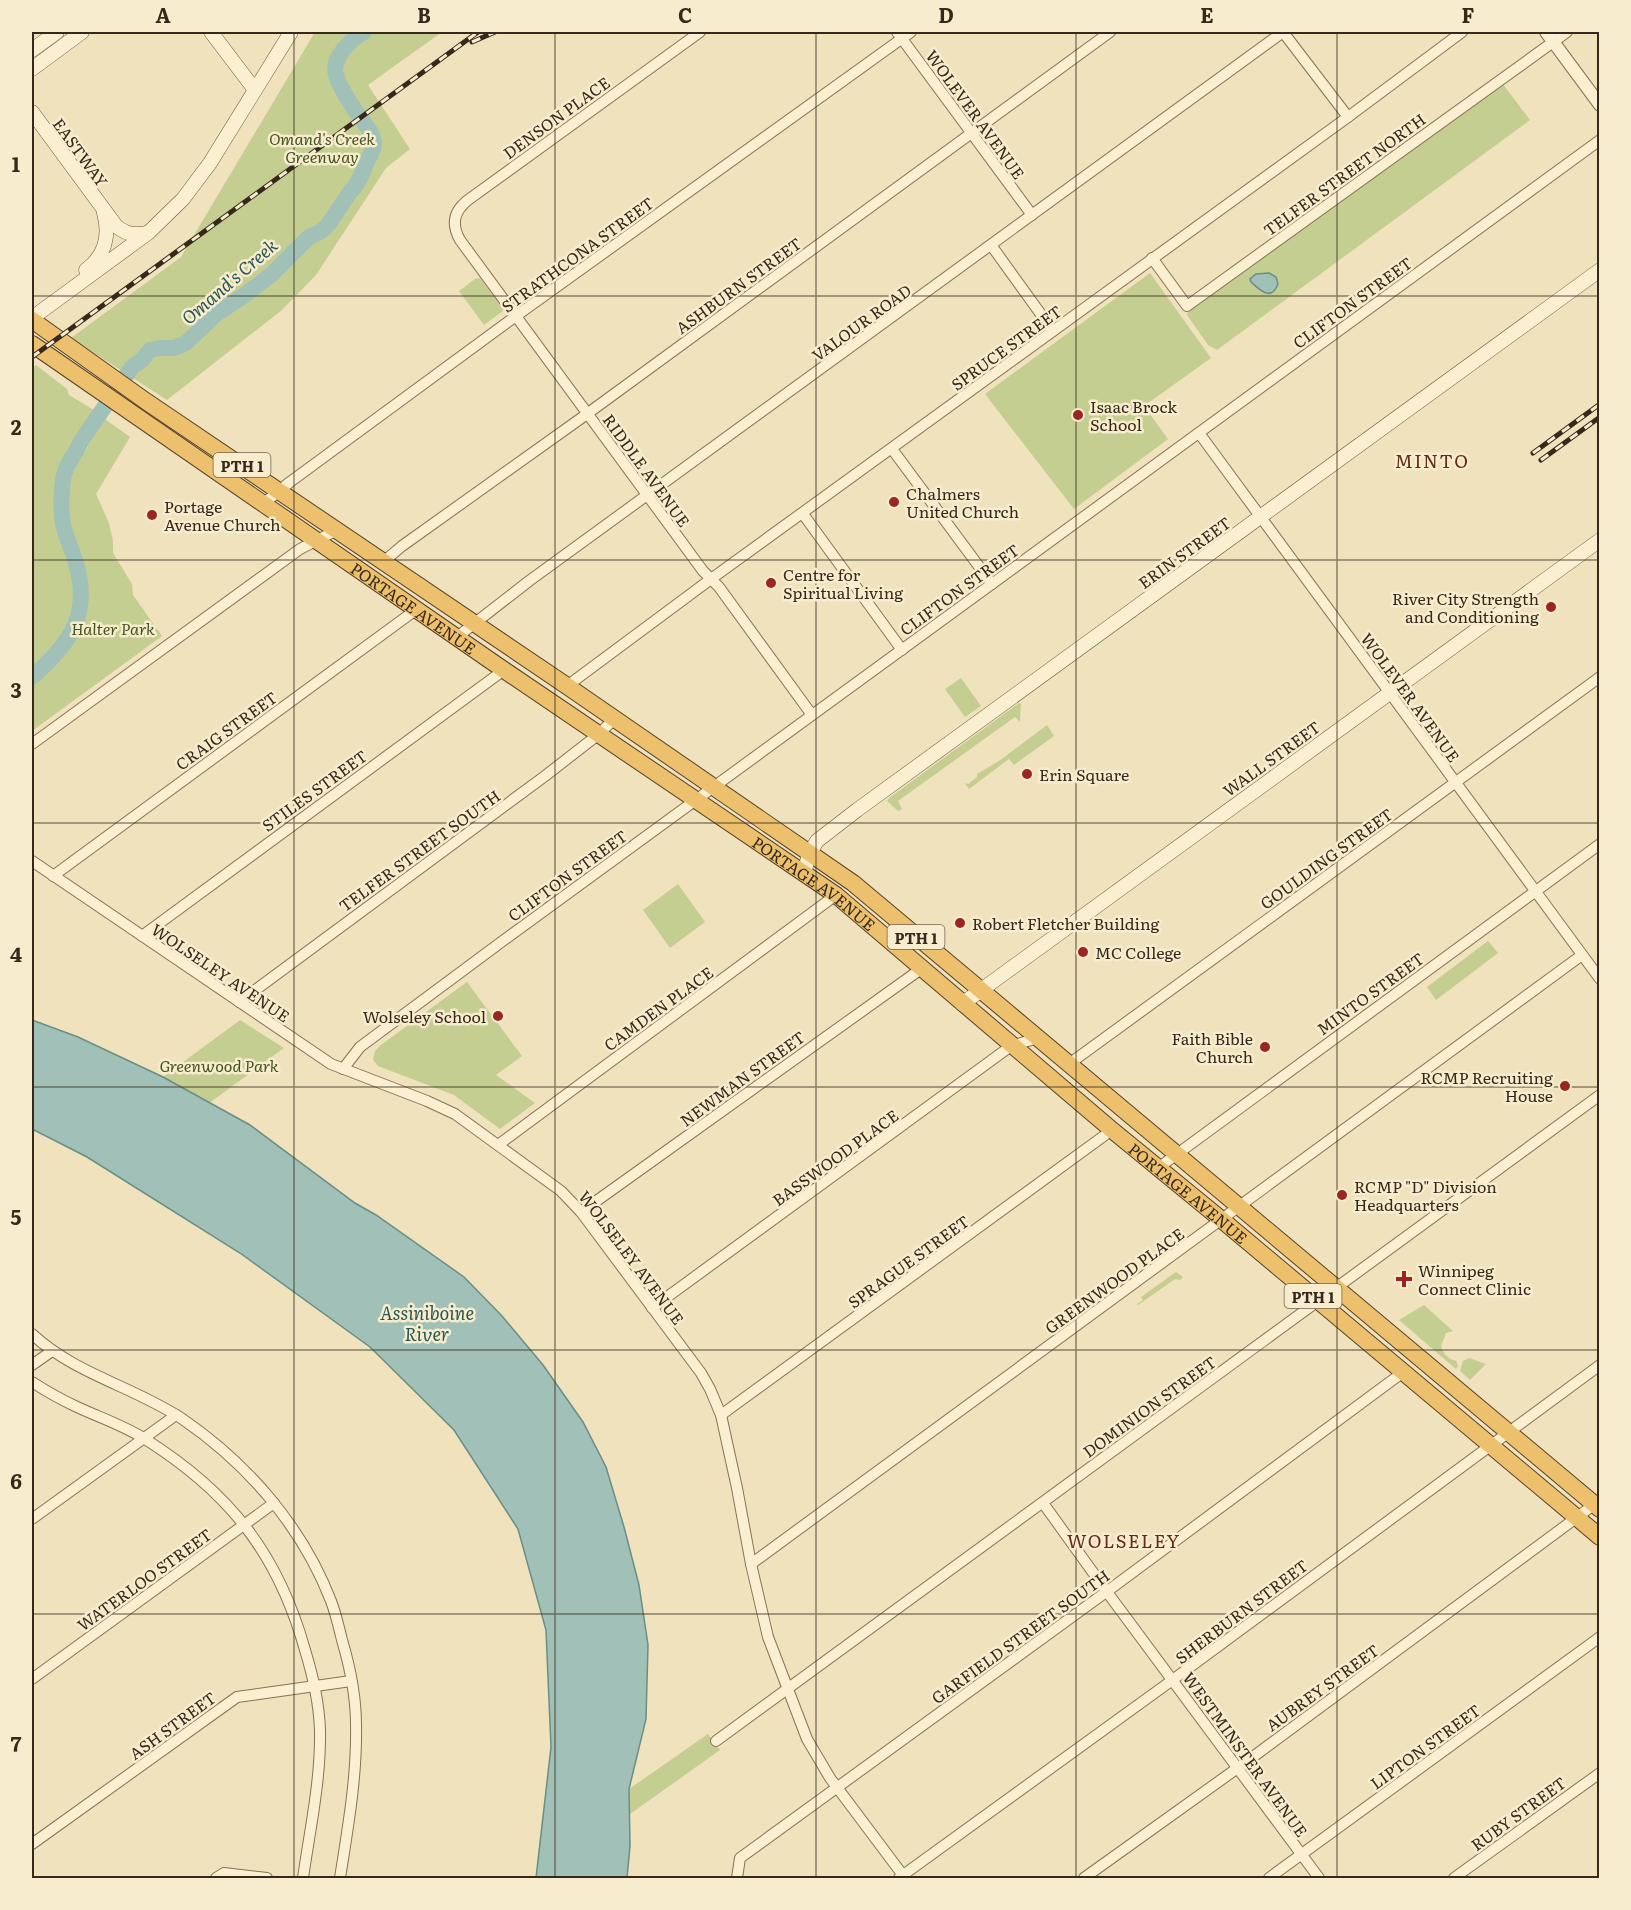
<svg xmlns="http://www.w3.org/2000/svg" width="1631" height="1910" font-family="Literata,serif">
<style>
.green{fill:#c5ce91}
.water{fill:#a1c1b8;stroke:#688e86;stroke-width:1.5}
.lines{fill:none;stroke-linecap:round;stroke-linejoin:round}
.river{stroke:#a1c1b8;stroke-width:16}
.minor-casing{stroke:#887255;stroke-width:12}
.tertiary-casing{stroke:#887255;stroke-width:14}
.secondary-casing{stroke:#695339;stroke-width:15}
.trunk-casing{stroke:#55402a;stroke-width:18}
.minor{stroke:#faefd0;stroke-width:10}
.tertiary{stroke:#faefd0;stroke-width:12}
.secondary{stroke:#faefd0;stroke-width:14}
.trunk{stroke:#edc06d;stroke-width:16}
.rail-casing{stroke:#36291b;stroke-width:5}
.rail{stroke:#f7eccd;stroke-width:3;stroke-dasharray:9;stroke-linecap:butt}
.grid{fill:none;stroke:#36291b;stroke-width:1.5;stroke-opacity:0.55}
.poi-dot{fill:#992623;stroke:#f7eccd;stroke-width:2}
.labels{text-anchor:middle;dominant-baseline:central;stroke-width:5;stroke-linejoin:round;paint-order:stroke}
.shield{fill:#f7eccd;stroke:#706450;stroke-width:1.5}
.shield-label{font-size:15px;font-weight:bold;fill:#36291b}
.street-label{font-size:16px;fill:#36291b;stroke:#f7eccd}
.park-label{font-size:16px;font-style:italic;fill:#455421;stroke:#f7eccd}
.poi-label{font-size:16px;fill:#36291b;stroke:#f7eccd;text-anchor:start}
.water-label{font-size:18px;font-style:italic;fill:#295756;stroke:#f7eccd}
.neighbourhood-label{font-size:18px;letter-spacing:1.5px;fill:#652b19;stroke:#f7eccd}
.neatline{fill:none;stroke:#36291b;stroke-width:2}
.grid-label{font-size:20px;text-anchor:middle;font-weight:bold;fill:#36291b}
</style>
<rect width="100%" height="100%" fill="#efe2bd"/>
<g class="green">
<polygon points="315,32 442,32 368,85 410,149 386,168 316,275 282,310 167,400 71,338 181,257"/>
<polygon points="1502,83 1530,120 1217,350 1208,345 1187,315 1189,309"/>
<polygon points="1150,273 1211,358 1144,406 1168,439 1074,509 985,394"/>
<polygon points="480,278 504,310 484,325 459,291 475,279"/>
<path d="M 36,365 L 67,389 L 69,395 L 97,412 L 89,425 L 78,438 L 72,455 L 61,471 L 58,484 L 55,517 L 75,571 C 73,580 77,589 77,599 C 74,629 55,654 32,673 L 32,368 Z"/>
<polygon points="102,417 130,437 96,494 109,523 113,541 113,553 132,584 133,595 162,636 32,731 32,682 67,649 74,636 83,611 84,580 80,562 69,530 67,508 68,478 70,470 88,447 85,443"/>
<polygon points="961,678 981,706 965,717 945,689"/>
<polygon points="1019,703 1021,704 1020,722 1015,717 898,801 902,809 898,811 887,801 889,798"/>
<polygon points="1047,725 1054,736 1014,765 1009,759 969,789 965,783 968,784 977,777 977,774 999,761"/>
<polygon points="678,884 705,922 670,948 643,910"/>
<polygon points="1488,941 1498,953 1436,1000 1427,987"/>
<polygon points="467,982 522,1056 496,1075 535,1103 500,1129 454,1095 378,1066 373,1060 375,1051 381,1045"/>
<polygon points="240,1020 284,1048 208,1104 163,1077"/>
<polygon points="1176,1272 1183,1277 1180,1280 1175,1279 1138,1305 1137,1304 1143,1300 1141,1297"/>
<path d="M 1424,1305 L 1453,1331 L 1446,1333 L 1441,1346 C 1444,1355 1447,1358 1456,1361 L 1458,1366 L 1456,1369 L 1399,1320 Z"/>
<polygon points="1469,1358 1486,1364 1470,1380 1460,1371 1463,1361"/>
<polygon points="708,1734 720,1750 630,1814 629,1789"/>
</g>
<g class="water">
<path d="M 1269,273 L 1276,277 L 1278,284 C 1271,302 1260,290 1251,282 L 1250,279 L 1256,274 Z"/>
<polygon points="32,1020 78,1037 163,1077 250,1125 355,1203 376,1215 464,1277 502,1316 543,1365 583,1422 606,1467 624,1527 639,1585 648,1645 646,1719 629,1789 630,1846 627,1878 536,1878 551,1747 546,1630 518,1529 454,1430 370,1347 240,1253 87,1157 32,1129"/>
</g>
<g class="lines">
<path class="river" d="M 32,677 C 71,643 92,614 75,560 C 71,546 62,530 62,516 C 61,504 61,480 66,469 C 69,460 77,452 81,441 L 132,367 L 142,360 L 150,350 L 160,348 L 174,348 L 186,343 L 216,314 L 245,295 L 272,274 L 309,237 L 320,232 L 328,225 L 350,192 C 358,185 362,174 366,164 C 368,158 375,149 374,143 C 373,132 365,125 359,116 C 351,104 340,89 336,75 C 331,58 351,39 364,32"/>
<defs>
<g id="minor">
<path d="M 700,32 L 468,200 C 454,211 451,224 460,240 L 703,571 L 719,587 L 812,715"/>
<polyline points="897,32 1032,215"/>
<polyline points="991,245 1053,331"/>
<polyline points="1152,258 1187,306 1567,32"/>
<polyline points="1199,433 1600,979"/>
<polyline points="892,449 992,584"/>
<polyline points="263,504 290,482 516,316 911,32"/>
<polyline points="803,514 902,650"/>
<polyline points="383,562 402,546 580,419 1110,32"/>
<polyline points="457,637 529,581 1283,32 1348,117"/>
<polyline points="567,686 711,579 1348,117 1462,32"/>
<polyline points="32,744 300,549 337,530"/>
<polyline points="32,861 331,1064 427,1101 455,1114 561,1191 581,1212 701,1373 710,1389 721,1415 737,1488 751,1564 768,1637 807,1739 830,1778 905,1878"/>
<polyline points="53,876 417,609"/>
<polyline points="142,936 504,670"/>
<polyline points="239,1002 545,776 599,734 614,719"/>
<polyline points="1069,1064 1600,677"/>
<polyline points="343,1069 360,1047 504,940 1600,140"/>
<polyline points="498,1145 836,895"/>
<polyline points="1158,1168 1600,844"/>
<polyline points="581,1212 921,969"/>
<polyline points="652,1308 1011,1046 1038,1038"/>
<path d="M 32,1334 C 75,1374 132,1386 181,1418 C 247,1463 302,1526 331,1601 C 336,1614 339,1628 342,1640 C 350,1667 356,1697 356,1725 C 357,1777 348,1827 340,1878"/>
<polyline points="32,1365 52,1351"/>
<path d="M 32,1382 C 46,1391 60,1399 75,1406 C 98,1417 123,1425 145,1439 C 229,1492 278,1553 305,1650 C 313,1676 319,1702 320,1730 C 321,1779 310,1829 303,1878"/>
<polyline points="721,1415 1112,1130"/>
<polyline points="1043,1503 1107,1592 1319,1878"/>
<polyline points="32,1519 176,1415"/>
<polyline points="751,1564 1582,955"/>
<polyline points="32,1679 274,1503"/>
<polyline points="716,1741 1600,1095"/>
<polyline points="32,1844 237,1697 351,1681"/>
<polyline points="216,1878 224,1873 267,1878"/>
<polyline points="737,1878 740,1858 1113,1587 1402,1373"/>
<polyline points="899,1878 1167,1684 1600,1365"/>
<polyline points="1084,1878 1246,1762 1599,1501"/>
<polyline points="1269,1878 1600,1637"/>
<polyline points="1454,1878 1600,1773"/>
</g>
<polyline id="tertiary" points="1546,32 1600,105"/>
<g id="secondary">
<polyline points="211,32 255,90"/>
<polyline points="32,50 57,32"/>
<polyline points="32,69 82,32"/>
<path d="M 32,112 L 116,226 C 127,235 135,235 148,233"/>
<path d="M 86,270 C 105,256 110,235 104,213"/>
<polyline points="32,318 148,233 183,199 210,163 291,32"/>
<polyline points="804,874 809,854 817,841 857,810 1600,270"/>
<polyline points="962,1004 1600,540"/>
</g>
<g id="trunk">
<polyline points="32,320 147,402 567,686 853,883 1600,1509"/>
<path id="s1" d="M 32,344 L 504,670 L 836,895 L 1112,1130 L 1222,1220 L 1600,1537"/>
</g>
</defs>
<use href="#minor" class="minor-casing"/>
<use href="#tertiary" class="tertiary-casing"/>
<use href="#secondary" class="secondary-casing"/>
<use href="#trunk" class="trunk-casing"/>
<use href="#minor" class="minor"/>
<use href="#tertiary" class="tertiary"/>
<use href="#secondary" class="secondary"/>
<use href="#trunk" class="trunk"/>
<defs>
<g id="rail">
<polyline points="472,42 495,32"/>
<polyline points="32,357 478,32"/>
<polyline points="1533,453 1600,404"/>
<polyline points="1541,460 1600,417"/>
</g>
</defs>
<use href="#rail" class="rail-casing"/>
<use href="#rail" class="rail"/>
</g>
<path class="grid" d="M 294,32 L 294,1878M 555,32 L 555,1878M 816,32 L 816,1878M 1076,32 L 1076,1878M 1337,32 L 1337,1878M 32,296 L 1600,296M 32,560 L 1600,560M 32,823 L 1600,823M 32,1087 L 1600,1087M 32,1350 L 1600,1350M 32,1614 L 1600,1614"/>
<g class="poi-dot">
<circle cx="1078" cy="415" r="6"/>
<circle cx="894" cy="502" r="6"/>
<circle cx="152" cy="515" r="6"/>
<circle cx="771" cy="583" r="6"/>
<circle cx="1551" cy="607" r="6"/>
<circle cx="1027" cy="774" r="6"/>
<circle cx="960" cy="923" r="6"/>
<circle cx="1083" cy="952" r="6"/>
<circle cx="498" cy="1016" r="6"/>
<circle cx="1265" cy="1047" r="6"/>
<circle cx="1565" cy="1086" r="6"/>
<circle cx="1342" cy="1195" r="6"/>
<path d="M1401 1270h6v6h6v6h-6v6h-6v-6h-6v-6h6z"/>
</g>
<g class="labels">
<g class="shield">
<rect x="213.5" y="453" width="57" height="24" rx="4.5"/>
<rect x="887.5" y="925" width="57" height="24" rx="4.5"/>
<rect x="1284.5" y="1284" width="57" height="24" rx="4.5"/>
</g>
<g class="shield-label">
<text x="242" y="465">PTH 1</text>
<text x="916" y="937">PTH 1</text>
<text x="1313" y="1296">PTH 1</text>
</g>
<g class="street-label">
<text transform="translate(976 114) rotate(54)">WOLEVER AVENUE</text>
<text transform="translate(556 117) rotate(-36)">DENSON PLACE</text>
<text transform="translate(81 152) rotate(54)">EASTWAY</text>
<text transform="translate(1344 174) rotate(-36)">TELFER STREET NORTH</text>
<text transform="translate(577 254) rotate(-36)">STRATHCONA STREET</text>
<text transform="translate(738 285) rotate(-36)">ASHBURN STREET</text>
<text transform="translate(1352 302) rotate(-36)">CLIFTON STREET</text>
<text transform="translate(861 322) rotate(-36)">VALOUR ROAD</text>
<text transform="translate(1006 347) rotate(-36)">SPRUCE STREET</text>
<text transform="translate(647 470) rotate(54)">RIDDLE AVENUE</text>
<text transform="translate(1184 552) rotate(-36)">ERIN STREET</text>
<text transform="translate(959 589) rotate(-36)">CLIFTON STREET</text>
<text stroke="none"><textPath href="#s1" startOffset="464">PORTAGE AVENUE</textPath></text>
<text transform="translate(1411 697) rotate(54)">WOLEVER AVENUE</text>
<text transform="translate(226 730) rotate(-36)">CRAIG STREET</text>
<text transform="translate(1271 758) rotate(-36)">WALL STREET</text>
<text transform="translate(314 790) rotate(-36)">STILES STREET</text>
<text transform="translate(419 850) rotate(-36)">TELFER STREET SOUTH</text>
<text transform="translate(1326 858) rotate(-36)">GOULDING STREET</text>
<text transform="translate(567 875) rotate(-36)">CLIFTON STREET</text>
<text stroke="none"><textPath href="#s1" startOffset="950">PORTAGE AVENUE</textPath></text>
<text transform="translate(221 972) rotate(34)">WOLSELEY AVENUE</text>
<text transform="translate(1370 993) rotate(-36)">MINTO STREET</text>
<text transform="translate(658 1008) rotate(-36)">CAMDEN PLACE</text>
<text transform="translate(742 1078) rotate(-36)">NEWMAN STREET</text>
<text transform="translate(835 1157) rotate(-36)">BASSWOOD PLACE</text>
<text stroke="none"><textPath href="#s1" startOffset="1436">PORTAGE AVENUE</textPath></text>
<text transform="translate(632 1257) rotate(53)">WOLSELEY AVENUE</text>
<text transform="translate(908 1261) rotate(-36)">SPRAGUE STREET</text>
<text transform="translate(1114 1280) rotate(-36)">GREENWOOD PLACE</text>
<text transform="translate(1149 1406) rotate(-36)">DOMINION STREET</text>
<text transform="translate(144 1579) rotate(-36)">WATERLOO STREET</text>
<text transform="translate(1241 1611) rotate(-37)">SHERBURN STREET</text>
<text transform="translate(1020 1636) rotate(-36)">GARFIELD STREET SOUTH</text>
<text transform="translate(1322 1687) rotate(-36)">AUBREY STREET</text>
<text transform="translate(172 1725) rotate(-36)">ASH STREET</text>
<text transform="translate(1425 1746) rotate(-36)">LIPTON STREET</text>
<text transform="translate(1246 1754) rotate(54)">WESTMINSTER AVENUE</text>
<text transform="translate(1518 1813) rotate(-36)">RUBY STREET</text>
</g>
<g class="park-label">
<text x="322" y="138">Omand's Creek<tspan x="322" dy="18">Greenway</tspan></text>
<text x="113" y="628">Halter Park</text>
<text x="219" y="1065">Greenwood Park</text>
</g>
<g class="poi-label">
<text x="1090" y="406">Isaac Brock<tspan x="1090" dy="18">School</tspan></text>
<text x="906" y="493">Chalmers<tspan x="906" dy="18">United Church</tspan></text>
<text x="164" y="506">Portage<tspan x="164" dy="18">Avenue Church</tspan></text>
<text x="783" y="574">Centre for<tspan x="783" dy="18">Spiritual Living</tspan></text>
<text x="1539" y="598" text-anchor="end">River City Strength<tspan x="1539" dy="18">and Conditioning</tspan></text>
<text x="1039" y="774">Erin Square</text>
<text x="972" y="923">Robert Fletcher Building</text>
<text x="1095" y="952">MC College</text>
<text x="486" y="1016" text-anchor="end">Wolseley School</text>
<text x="1253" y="1038" text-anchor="end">Faith Bible<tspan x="1253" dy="18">Church</tspan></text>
<text x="1553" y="1077" text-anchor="end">RCMP Recruiting<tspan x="1553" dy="18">House</tspan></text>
<text x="1354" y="1186">RCMP "D" Division<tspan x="1354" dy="18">Headquarters</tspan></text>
<text x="1418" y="1270">Winnipeg<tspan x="1418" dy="18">Connect Clinic</tspan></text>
</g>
<g class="water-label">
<text transform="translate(229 281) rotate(-41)">Omand's Creek</text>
<text x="427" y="1312">Assiniboine<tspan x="427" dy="21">River</tspan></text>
</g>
<g class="neighbourhood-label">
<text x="1432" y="460">MINTO</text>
<text x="1124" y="1540">WOLSELEY</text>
</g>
</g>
<rect width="1631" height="1910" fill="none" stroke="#f7eccd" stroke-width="66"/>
<rect x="33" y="33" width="1565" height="1844" class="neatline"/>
<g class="grid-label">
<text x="163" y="23">A</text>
<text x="424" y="23">B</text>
<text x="685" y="23">C</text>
<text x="946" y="23">D</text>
<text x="1207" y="23">E</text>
<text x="1468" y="23">F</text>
<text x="16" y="172">1</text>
<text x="16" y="435">2</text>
<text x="16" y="698">3</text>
<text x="16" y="962">4</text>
<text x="16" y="1225">5</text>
<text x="16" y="1489">6</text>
<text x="16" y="1752">7</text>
</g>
</svg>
